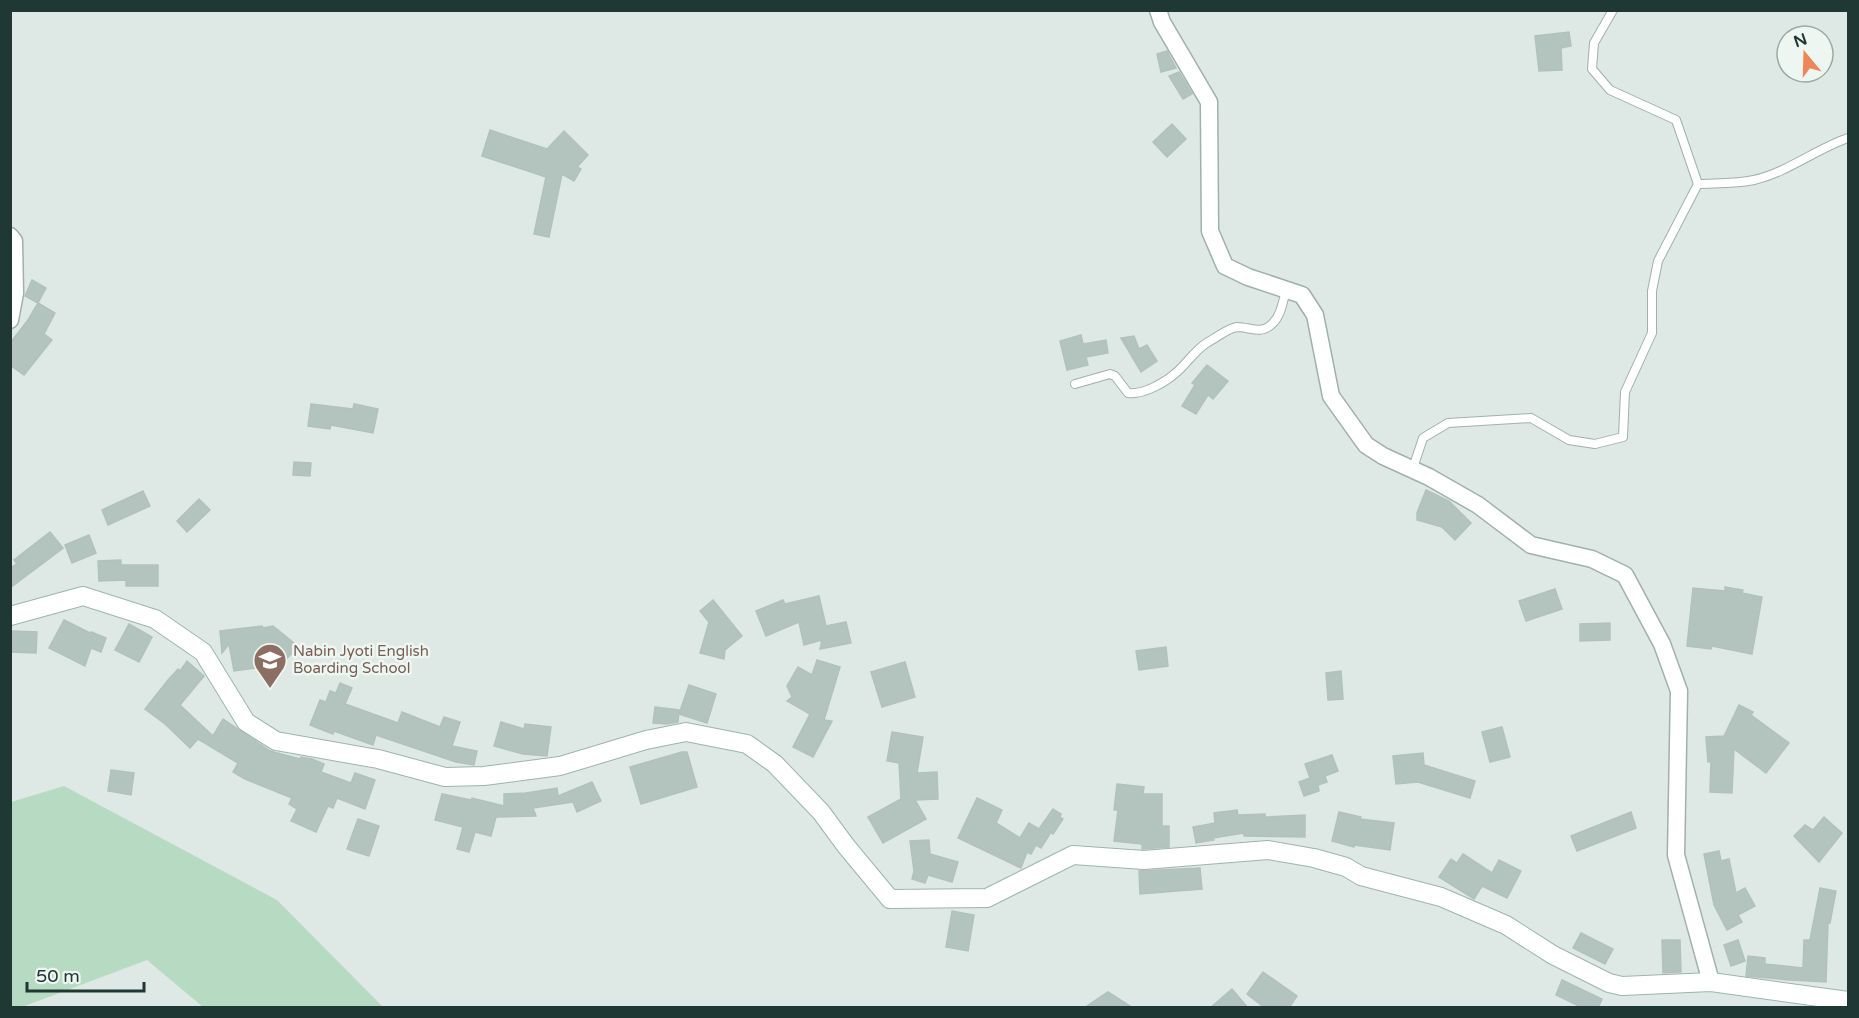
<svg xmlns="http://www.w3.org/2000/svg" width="1859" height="1018" font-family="'Varela Round',sans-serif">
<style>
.green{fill:#b7dac3}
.building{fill:#b3c4be;stroke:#b1c2bc;stroke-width:1.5}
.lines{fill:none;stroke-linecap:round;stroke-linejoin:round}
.lane-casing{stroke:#a1b0ac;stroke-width:10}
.street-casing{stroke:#a1b0ac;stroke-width:19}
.secondary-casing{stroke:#9eb4ae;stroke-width:20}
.lane{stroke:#fff;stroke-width:8}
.street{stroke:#fff;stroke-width:16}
.secondary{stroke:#fff;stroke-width:18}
.labels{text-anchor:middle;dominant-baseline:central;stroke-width:5;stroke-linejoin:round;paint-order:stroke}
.education-label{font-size:15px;fill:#785e54;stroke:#eef6f2;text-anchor:start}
</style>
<rect width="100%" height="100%" fill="#dee9e5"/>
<polygon class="green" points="64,786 277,900 383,1007 203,1007 147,960 22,1007 11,1007 11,802"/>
<g class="building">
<polygon points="1569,32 1571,46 1561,48 1562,70 1539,71 1535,36"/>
<polygon points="1167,51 1176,68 1161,72 1157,54"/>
<polygon points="1179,72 1192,94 1183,99 1169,76"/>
<polygon points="1172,124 1186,139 1167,157 1153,142"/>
<polygon points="490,130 547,149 564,131 588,155 577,167 581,169 574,181 562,174 549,237 534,234 546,177 482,156"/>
<polygon points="32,280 46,288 38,303 25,296"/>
<polygon points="38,303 55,313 44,334 52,340 24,375 10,365 10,343 28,320"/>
<polygon points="1081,335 1083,344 1106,340 1108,353 1086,357 1088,365 1067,370 1060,341"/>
<polygon points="1134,336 1139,349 1147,345 1157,361 1141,372 1121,338"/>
<polygon points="1207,365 1228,381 1213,399 1208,395 1196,414 1182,406 1195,385 1192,383"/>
<polygon points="311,404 353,409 354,404 378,409 373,433 331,425 330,429 308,426"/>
<polygon points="294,462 311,463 310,476 293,475"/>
<polygon points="1426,490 1449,501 1471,523 1455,540 1442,527 1417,520 1417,513"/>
<polygon points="143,491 150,506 108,525 102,510"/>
<polygon points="199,499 210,510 187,532 177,521"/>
<polygon points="50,532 63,548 10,588 10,568 17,564 14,560"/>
<polygon points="89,535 96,553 72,563 65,545"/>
<polygon points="121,560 121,565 158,565 158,586 126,586 126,580 99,581 98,561"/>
<polygon points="1725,587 1743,590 1742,593 1762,597 1752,654 1712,646 1711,649 1687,646 1693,588 1725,591"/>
<polygon points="1555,589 1562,609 1526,621 1519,601"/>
<polygon points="819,596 826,626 846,622 851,643 820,649 822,640 804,645 799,622 766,636 756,611 783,600 785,604"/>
<polygon points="713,600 742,636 725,650 724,659 700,653 709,622 700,611"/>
<polygon points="64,620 90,633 91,632 106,638 101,652 91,648 85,666 49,648"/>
<polygon points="1610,623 1610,640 1580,641 1580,624"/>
<polygon points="129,624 152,637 139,662 115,650"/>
<polygon points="262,626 263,628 273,626 299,647 273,671 270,666 234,671 229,644 222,653 220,631"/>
<polygon points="12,631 37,632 36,653 11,652"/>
<polygon points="1166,647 1168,666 1139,670 1136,651"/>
<polygon points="817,660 840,667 824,720 832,721 813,757 793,747 810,714 787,701 792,697 787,686 798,667 812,675"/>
<polygon points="187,661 204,676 180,705 213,736 223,719 270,751 300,759 301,757 312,759 324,764 321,772 351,783 355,773 375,780 365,809 337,798 333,808 328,806 316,832 291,821 297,809 289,804 292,798 245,779 233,772 238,763 198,739 190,748 165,724 145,709 168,680 178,669 180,671"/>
<polygon points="905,662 915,697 882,707 871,672"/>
<polygon points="1341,671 1343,699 1328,700 1326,673"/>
<polygon points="340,683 352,688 345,704 398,723 402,712 440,727 444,717 460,722 452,746 477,751 474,765 456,762 376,735 373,745 334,731 333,734 310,725 320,700 326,702 330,691 336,693"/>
<polygon points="689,685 716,694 707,723 679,714"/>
<polygon points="1739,705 1753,712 1751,715 1789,743 1766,773 1734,749 1732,793 1710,792 1711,761 1708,762 1706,737 1724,736"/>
<polygon points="655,707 679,710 678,722 667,724 653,723"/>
<polygon points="501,722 524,729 525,724 551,727 547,756 523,754 494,746"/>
<polygon points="1502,727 1510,757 1490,762 1482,732"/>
<polygon points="892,732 923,737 917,773 937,772 938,799 915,800 926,819 883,843 868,817 901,799 899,763 887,761"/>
<polygon points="682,752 687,752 697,787 641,804 630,767"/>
<polygon points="1423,753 1424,765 1475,781 1470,798 1418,782 1396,784 1393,756"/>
<polygon points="1332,755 1338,771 1325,776 1327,782 1318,785 1319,791 1304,796 1299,782 1310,778 1305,764"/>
<polygon points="111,770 134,773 131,795 108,791"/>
<polygon points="592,782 601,801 577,812 573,802 533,808 536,816 496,817 491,836 475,832 469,852 457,849 463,827 435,820 442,794 471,800 472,798 504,806 504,794 526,793 557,788 558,796"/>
<polygon points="1117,784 1144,787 1143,794 1162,794 1162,826 1169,826 1169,847 1142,849 1142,844 1114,841 1118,810 1114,810"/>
<polygon points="977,798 1002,810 996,823 1020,838 1029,823 1039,829 1053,809 1061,814 1060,817 1063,819 1053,834 1051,832 1041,848 1036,845 1031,854 1027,852 1021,868 958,838"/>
<polygon points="1237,810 1238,815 1265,814 1265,817 1305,815 1305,837 1244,836 1244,833 1213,838 1214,840 1196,843 1193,827 1215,823 1214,813"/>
<polygon points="1339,812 1361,817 1360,819 1394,823 1390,850 1354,845 1354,847 1332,841"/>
<polygon points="1631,812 1636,828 1577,851 1571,836"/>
<polygon points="1824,817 1842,833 1819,862 1794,836 1805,825 1813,830"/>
<polygon points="358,819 379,826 369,856 347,849"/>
<polygon points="929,840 930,854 958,862 952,882 928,875 925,883 912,879 914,871 910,841"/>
<polygon points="1719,851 1721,861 1729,859 1736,893 1745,888 1755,906 1738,915 1742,922 1727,930 1714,905 1704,854"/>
<polygon points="1463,854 1492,873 1499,860 1521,871 1507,898 1482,886 1474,899 1439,877 1451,859 1457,863"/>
<polygon points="1200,868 1202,889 1140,894 1139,871"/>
<polygon points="1820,888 1836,891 1830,923 1828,923 1826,982 1790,980 1746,976 1748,956 1765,958 1765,964 1803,968 1804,940 1810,940"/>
<polygon points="952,911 974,915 968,951 946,947"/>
<polygon points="1581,933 1613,949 1605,964 1573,948"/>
<polygon points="1662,940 1680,940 1681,972 1663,973"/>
<polygon points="1738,940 1745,961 1731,966 1724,945"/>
<polygon points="1263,972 1297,996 1289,1008 1265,1008 1247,994"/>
<polygon points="1562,980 1602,999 1598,1008 1583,1008 1556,995"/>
<polygon points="1232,989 1248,1008 1210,1008"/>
<polygon points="1108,992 1133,1008 1084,1008"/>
</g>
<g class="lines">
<defs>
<g id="lane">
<path d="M 1698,184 C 1716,183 1736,184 1754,180 C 1788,172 1816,149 1848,138"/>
<path d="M 1075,384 L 1110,374 L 1115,376 L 1128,393 C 1144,395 1166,382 1178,371 C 1189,361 1195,350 1208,342 C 1216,338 1228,328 1237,327 C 1250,327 1261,335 1272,324 C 1281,316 1283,301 1286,290"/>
<polyline points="1413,468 1423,438 1448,423 1531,418 1569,440 1595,444 1623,437 1625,392 1652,333 1652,291 1658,261 1698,184 1676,120 1610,90 1592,69 1594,43 1613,10"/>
</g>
<g id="street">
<polyline points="1158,10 1162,22 1209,102 1210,231 1225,266 1248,277 1302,295 1315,315 1331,396 1366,445 1383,456 1429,477 1478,505 1531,545 1592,559 1625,575 1662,644 1679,691 1676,855 1711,982"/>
<polyline points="10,236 14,241 15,293 10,320"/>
</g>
<polyline id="secondary" points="10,616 83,596 155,619 203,652 246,722 276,741 378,759 445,777 484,776 560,766 646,740 686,732 747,744 775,764 821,812 846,846 890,899 987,898 1073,855 1144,860 1268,850 1314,858 1346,867 1361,876 1441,897 1506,925 1553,955 1609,983 1622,986 1711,982 1848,1001"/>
</defs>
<use href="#lane" class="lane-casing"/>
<use href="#street" class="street-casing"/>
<use href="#secondary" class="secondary-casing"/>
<use href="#lane" class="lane"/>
<use href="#street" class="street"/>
<use href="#secondary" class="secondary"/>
</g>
<defs>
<symbol id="school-pin" viewBox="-11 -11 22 30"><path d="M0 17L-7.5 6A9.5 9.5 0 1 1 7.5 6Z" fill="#8d6e63" stroke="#eef6f2"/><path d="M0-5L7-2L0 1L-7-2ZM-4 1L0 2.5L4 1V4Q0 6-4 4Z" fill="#fff"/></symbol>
</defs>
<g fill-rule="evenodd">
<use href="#school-pin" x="251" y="641" width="38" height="52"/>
</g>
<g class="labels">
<g class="education-label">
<text x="293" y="651">Nabin Jyoti English<tspan x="293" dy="17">Boarding School</tspan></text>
</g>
</g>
<rect width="1859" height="1018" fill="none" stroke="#203833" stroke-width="24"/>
<g transform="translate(1805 54) rotate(341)"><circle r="28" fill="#eef6f2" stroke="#9caaa6" stroke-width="1.5"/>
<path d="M0-4.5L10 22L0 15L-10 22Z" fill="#ed8658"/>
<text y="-9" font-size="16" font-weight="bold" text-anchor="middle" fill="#203833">N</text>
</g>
<path d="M27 982v9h117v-9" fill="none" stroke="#203833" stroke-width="3"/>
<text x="36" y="982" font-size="18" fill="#203833" stroke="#eef6f2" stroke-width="4.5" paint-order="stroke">50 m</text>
</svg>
